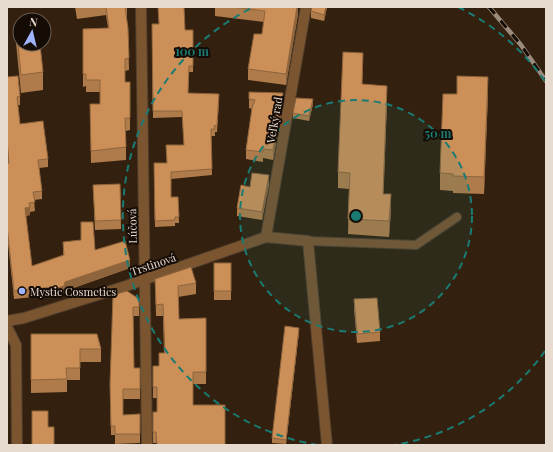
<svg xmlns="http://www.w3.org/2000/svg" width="553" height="452" font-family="'Playfair Display',serif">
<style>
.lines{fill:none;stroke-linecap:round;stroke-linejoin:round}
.lane-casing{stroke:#503e2d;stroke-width:10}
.street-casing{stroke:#503e2d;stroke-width:12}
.lane{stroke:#7b5430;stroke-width:8}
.street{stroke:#7b5430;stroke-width:10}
.rail-casing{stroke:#9b8c7e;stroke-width:4.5}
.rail{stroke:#150c05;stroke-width:3;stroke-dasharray:9;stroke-linecap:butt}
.wall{fill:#af7b4b}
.shaded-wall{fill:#8e643d}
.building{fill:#cb8f57;stroke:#8e643d}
.ring{fill:none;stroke:#1a7b73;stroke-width:2;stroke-dasharray:7 5}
.poi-dot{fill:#a0b3fd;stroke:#150c05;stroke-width:1.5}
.labels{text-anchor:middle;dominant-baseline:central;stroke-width:4;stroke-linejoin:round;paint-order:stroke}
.street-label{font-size:11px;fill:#e7dacf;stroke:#150c05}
.poi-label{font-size:11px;fill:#e7dacf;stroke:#150c05;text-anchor:start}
.centre{fill:#1a7b73;stroke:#150c05;stroke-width:2}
.ring-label{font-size:12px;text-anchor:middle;font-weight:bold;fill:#1a7b73;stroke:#150c05;stroke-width:4;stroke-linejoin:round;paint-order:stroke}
</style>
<rect width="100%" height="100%" fill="#33200e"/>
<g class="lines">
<defs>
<polyline id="lane" points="308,241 416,245 457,217"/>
<g id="street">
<polyline points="141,7 147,445"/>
<polyline points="266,237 306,7"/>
<polyline points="7,321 24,318 126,286 266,237 308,241 327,445"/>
<polyline points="7,327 16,345 17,445"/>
</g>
</defs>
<use href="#lane" class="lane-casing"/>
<use href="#street" class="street-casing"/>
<use href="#lane" class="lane"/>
<use href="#street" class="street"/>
<defs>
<polyline id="rail" points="489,7 521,45 546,81"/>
</defs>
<use href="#rail" class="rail-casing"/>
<use href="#rail" class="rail"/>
</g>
<g class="wall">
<polygon points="75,7 127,7 127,16 126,16 128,28 129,70 125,71 125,82 130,82 130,130 126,131 126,160 91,163 90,104 100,104 100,92 86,92 86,86 83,87 83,29 108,28 106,15 77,19"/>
<polygon points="215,7 298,7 298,14 286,85 248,80 248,69 262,34 264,22 215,16"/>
<polygon points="312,7 327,7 324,21 311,18 311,11"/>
<polygon points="16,24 43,72 43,90 21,93 16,43"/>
<polygon points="152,24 159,24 185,30 193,30 193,72 189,72 188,93 219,101 217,132 215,132 215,136 211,136 212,175 171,179 171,197 178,197 179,223 175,223 175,226 155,227 154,163 167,163 184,145 182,117 153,118"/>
<polygon points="363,68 362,84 387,102 383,194 391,210 389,237 348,234 349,189 338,188 338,172"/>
<polygon points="7,77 20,96 20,105 18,105 20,124 48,159 48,167 39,168 42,191 42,199 34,200 35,211 30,212 30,215 26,216 32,266 63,255 63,242 95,250 130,268 65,291 64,294 54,297 53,295 14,299 7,234 7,163 8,163 7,147"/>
<polygon points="457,94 488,94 484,194 453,193 453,191 440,190 440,173"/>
<polygon points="249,99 283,103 273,160 263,158 263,162 246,159 246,150 252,109 249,108"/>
<polygon points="313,104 309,121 293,118 293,113"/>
<polygon points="120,184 121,229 95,230 93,185"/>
<polygon points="269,184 262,220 237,216 237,208 250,187"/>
<rect x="214" y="263" width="17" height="37"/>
<polygon points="155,279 196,283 196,294 178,297 179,319 206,318 206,384 193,384 156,443 153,443 153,412 157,412 157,398 153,398 153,366 159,366 164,353 163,316 156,316"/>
<polygon points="113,295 139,299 139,316 133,316 134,368 140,368 140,399 123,399 123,415 140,414 140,443 115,444 115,435 111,435 110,394"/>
<polygon points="354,299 380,332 380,341 357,343 354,309"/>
<polygon points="299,332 286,444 272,443 272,438"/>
<polygon points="31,334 101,349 101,362 80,362 80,380 67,380 67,392 31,393"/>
</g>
<g class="shaded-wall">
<polygon points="297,7 298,7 298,14 286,85 286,74"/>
<polygon points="326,7 327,7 324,21 324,15"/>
<polygon points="488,77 488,94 484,194 484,177"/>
<polygon points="387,86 387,102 383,210 383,194"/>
<polygon points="283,93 283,103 273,160 273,150"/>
<polygon points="313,99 313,104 309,121 309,116"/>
<polygon points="269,175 269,184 262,220 262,212"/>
<polygon points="391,194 391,210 389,237 389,221"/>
<polygon points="30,207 30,215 25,216 25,208"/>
<polygon points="130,260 130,268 65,291 64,294 54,297 54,289 65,282"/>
<polygon points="299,328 299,332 286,444 286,440"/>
</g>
<g class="building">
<polygon points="106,7 125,7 128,28 129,58 125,59 125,82 130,82 130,118 125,118 126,147 91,151 90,104 100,104 100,80 86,80 86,74 83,74 83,29 109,28"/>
<polygon points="158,7 184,7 185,30 193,30 193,66 189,66 188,93 219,94 217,125 214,126 215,129 211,129 212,169 171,172 171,197 178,197 179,217 175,217 175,220 155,221 154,163 167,163 166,145 184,145 182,111 153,111 152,24 159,24"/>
<polygon points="233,7 297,7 286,74 248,69 254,34 262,34 265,11"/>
<polygon points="312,7 326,7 324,15 311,11"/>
<polygon points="16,24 20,24 20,44 40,44 43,72 21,75"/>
<polygon points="343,52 363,53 362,84 387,86 383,194 391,194 389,221 348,219 350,173 338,172"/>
<polygon points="18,76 20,96 17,97 20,124 43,121 48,159 38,160 42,191 33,192 35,202 29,203 30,207 25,208 32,266 64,255 63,242 81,240 81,222 93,222 95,250 125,241 130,260 65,282 64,286 54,289 53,287 14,291 7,226 7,163 9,163 7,139 7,77"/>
<polygon points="457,76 488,77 484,177 453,176 453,174 440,173 443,94 457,94"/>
<polygon points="249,92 283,93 273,150 263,149 263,152 246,150 252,108 255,100 249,99"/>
<polygon points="296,98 313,99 309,116 293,113"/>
<polygon points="252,173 269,175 262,212 237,208 241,185 250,187"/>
<polygon points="120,184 121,220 95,221 93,185"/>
<rect x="214" y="263" width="17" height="28"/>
<polygon points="191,267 196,283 178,286 179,319 206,318 206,372 193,372 193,405 225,405 225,445 157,445 156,432 153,432 153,412 157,412 157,387 153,387 153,366 159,366 159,353 165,353 163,304 156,305 155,279"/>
<polygon points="127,291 139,299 139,307 133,307 134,368 140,368 140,389 123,389 123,415 140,414 140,434 115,434 115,426 111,426 110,384 113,295"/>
<polygon points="377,298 380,332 357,334 354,299"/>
<polygon points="285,326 299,328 286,440 272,438"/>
<polygon points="31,334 97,334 101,349 80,349 80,368 66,368 67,379 31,380"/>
<polygon points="32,411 48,411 48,427 54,427 54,445 32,445"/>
</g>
<circle cx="356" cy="216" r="116" fill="#1a7b73" fill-opacity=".12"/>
<g class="ring">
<circle cx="356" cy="216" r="116"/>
<path d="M545 351A232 232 0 0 1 394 445M318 445A232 232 0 0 1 254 7M458 7A232 232 0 0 1 545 81"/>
</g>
<circle class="poi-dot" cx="22" cy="291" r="4"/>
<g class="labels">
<g class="street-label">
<text transform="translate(274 120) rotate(-80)">Veľký rad</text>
<text transform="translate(132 226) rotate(-91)">Lúčová</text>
<text transform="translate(153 264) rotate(-19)">Trstinová</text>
</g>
<g class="poi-label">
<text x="30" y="291">Mystic Cosmetics</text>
</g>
</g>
<circle cx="356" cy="216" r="6" class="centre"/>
<g class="ring-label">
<text x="192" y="56">100 m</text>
<text x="438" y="138">50 m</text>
</g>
<rect width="553" height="452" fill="none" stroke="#e7dacf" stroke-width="16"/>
<g transform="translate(32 32) rotate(8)"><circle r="19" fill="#150c05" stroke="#695e56"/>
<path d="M0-3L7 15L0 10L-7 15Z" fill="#a0b3fd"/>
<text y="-6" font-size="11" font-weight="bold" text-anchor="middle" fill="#e7dacf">N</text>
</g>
</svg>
